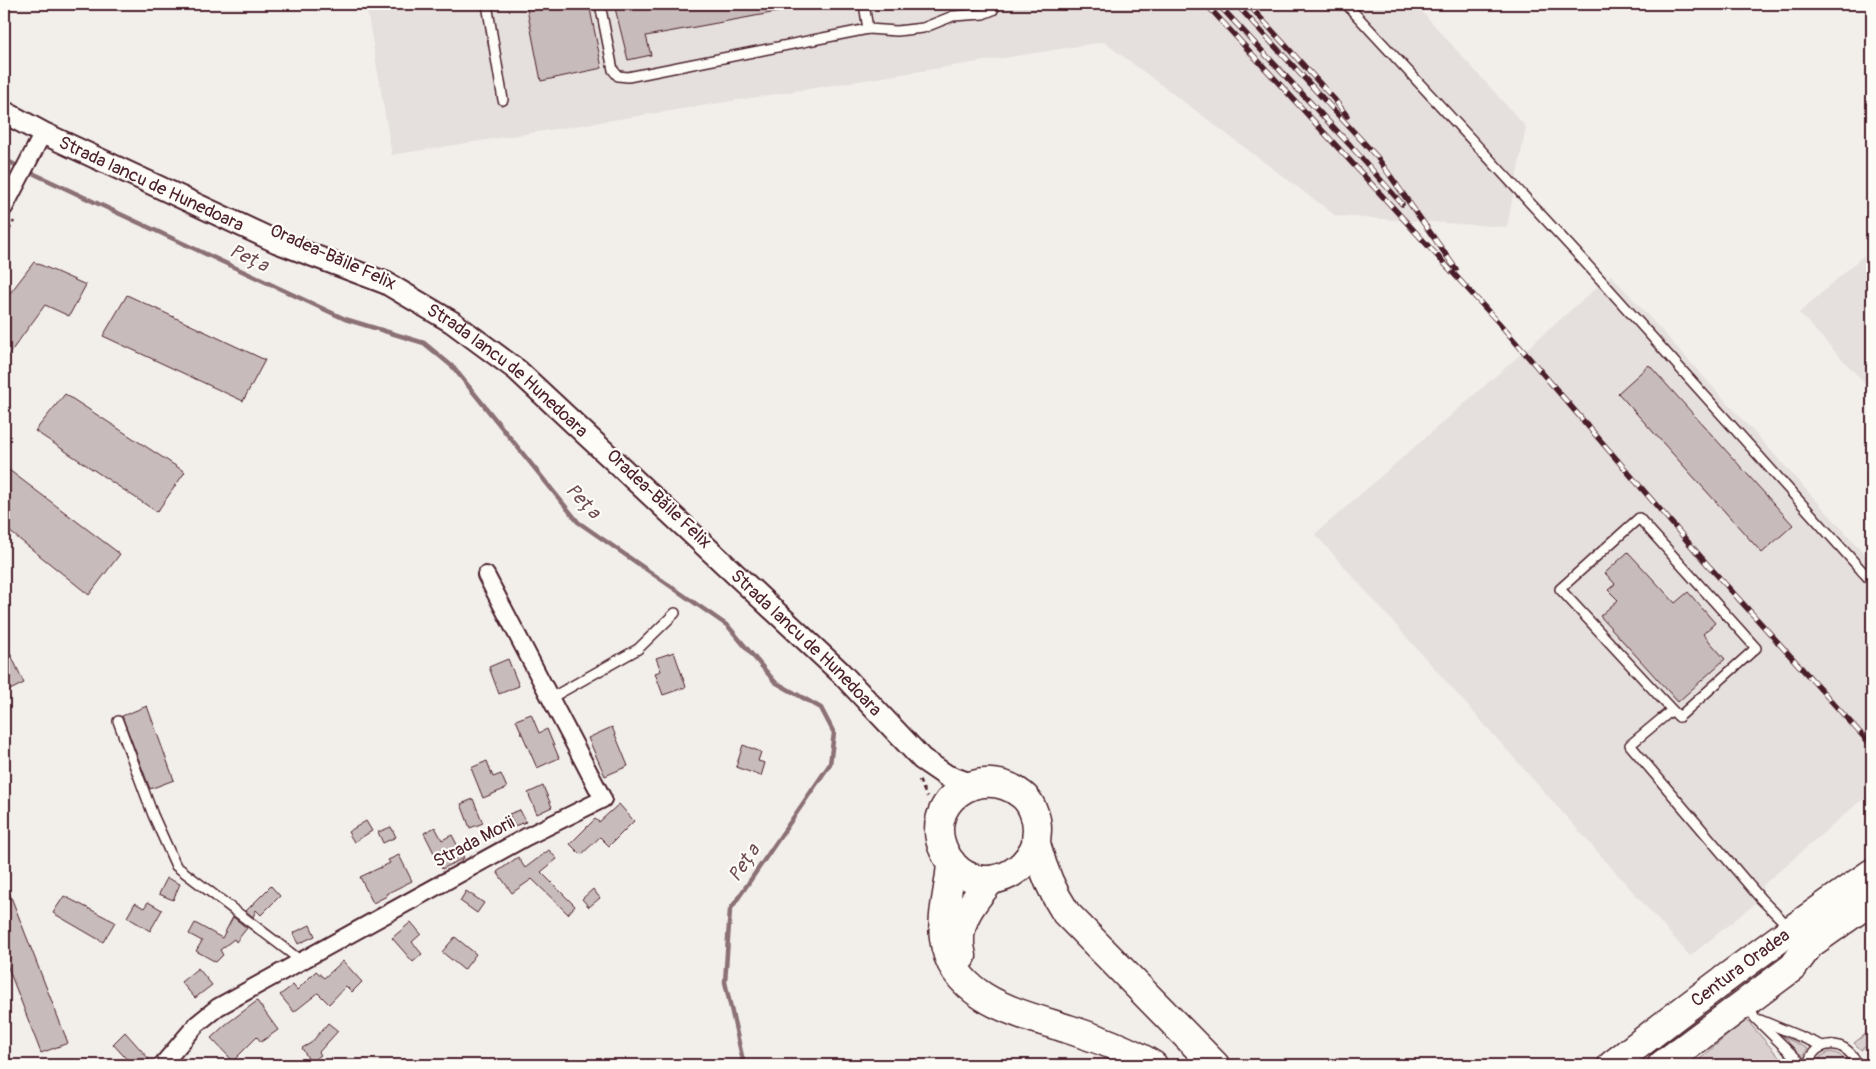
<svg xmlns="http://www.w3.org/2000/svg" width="1876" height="1069" font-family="Pangolin,sans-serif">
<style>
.built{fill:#e5dfdd}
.green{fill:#d9d0cf;stroke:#92787d}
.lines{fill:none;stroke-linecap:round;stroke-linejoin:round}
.stream{stroke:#8b6f75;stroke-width:4.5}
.building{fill:#c8bbbb;stroke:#4a1f2b}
.service-casing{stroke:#4a1f2b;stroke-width:12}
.minor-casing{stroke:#4a1f2b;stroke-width:20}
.tertiary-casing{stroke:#4a1f2b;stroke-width:25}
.trunk-casing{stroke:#4a1f2b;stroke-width:31}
.path{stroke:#4a1f2b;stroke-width:2.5;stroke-dasharray:5 4;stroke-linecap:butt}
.service{stroke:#fdfcf7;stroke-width:9}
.minor{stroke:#fdfcf7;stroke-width:16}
.tertiary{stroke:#fdfcf7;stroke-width:21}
.trunk{stroke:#fdfcf7;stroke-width:28}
.rail-casing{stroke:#4a1f2b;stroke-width:5.5}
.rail{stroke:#fdfcf7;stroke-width:4;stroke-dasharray:11;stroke-linecap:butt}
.labels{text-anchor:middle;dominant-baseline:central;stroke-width:4.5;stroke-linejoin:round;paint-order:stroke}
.street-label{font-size:18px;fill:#4a1f2b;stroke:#fdfcf7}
.water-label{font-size:19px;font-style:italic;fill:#704e56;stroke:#fdfcf7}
</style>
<rect width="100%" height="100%" fill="#f2efeb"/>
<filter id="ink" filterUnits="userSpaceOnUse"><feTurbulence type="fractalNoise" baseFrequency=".02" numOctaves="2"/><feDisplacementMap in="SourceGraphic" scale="10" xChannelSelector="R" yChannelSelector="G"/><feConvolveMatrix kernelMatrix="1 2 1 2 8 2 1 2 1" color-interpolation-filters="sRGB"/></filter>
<g filter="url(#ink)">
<g class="built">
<polygon points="366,4 1415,4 1526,127 1507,227 1336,216 1104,42 392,155"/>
<polygon points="1872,248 1872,391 1799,313"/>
<polygon points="1611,275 1872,562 1872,796 1859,802 1763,885 1761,899 1690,956 1315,534"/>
</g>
<g class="green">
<polygon points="1746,1019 1786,1065 1693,1065"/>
<polygon points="1872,1029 1872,1042 1861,1050 1854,1043"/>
<polygon points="1778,1034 1808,1049 1802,1057"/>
<path d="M 1829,1052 C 1838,1053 1844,1056 1847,1065 L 1816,1065 L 1820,1057 Z"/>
</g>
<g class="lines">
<g class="stream">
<polyline points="4,159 21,168"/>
<polyline points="28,171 345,319 424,343 453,367 578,522 728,626 775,682 821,708 834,733 830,764 730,910 725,982 744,1065"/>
</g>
</g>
<g class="building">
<polygon points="526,4 589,4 602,68 541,81"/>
<polygon points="614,4 788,4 788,10 646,36 651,55 628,60"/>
<polygon points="34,262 86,285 69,316 45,305 4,361 4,301"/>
<polygon points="127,295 265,360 243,401 103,336"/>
<polygon points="1649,365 1793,525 1762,553 1618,393"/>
<polygon points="65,394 185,472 157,512 35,431"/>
<polygon points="9,470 120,554 89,595 4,527 4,476"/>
<polygon points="1628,552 1675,603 1688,592 1715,623 1703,634 1725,659 1678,702 1600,616 1618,600 1608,590 1615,584 1605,573"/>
<polygon points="4,640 24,683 4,693"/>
<polygon points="674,652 686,687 663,695 655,673 661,671 656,658"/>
<polygon points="508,659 519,686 499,694 489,667"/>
<polygon points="147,706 174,780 150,789 122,716"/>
<polygon points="531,714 539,733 547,729 559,758 537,768 516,720"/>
<polygon points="612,727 628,766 605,776 588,738"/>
<polygon points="743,745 761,752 758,761 765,763 761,776 736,767"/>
<polygon points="487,761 493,777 501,774 507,788 483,798 471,768"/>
<polygon points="543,786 552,807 537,814 528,793"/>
<polygon points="473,799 483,823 470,828 461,804"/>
<polygon points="619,804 634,821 609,846 600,837 581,855 570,844 595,819 599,822"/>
<polygon points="520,810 526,822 514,826 509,814"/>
<polygon points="366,821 372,831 354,842 348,832"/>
<polygon points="391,827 396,837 383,843 378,832"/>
<polygon points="435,827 442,840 452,835 464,858 442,869 424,833"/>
<polygon points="549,850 557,859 541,872 575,906 568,914 532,879 512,893 497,872 518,857 525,868"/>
<polygon points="399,855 412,881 386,894 387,896 373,903 360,877 390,863 388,860"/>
<polygon points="167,878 180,884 173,900 159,894"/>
<polygon points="4,879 68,1043 41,1053 4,957"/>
<polygon points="271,886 280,896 261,915 256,910 253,917 246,911"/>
<polygon points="593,889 600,898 589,907 582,899"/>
<polygon points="466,891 484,903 477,913 460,901"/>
<polygon points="64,896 115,922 103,942 53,913"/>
<polygon points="148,902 162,910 150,931 127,917 135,903 144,908"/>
<polygon points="233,917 247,928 236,942 234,939 220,950 223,955 216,962 196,951 202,941 189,934 195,923 222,938"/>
<polygon points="411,922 421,934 412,942 422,954 413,962 392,938"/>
<polygon points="310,925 315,936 298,944 293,933"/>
<polygon points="455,937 476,954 464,970 442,952"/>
<polygon points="343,961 362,982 352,992 346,986 329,1004 318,993 294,1012 280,995 293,985 297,990 316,971 324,978"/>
<polygon points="198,968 212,985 195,998 181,982"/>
<polygon points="257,1001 278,1030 261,1042 257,1037 233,1061 211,1038 225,1025"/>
<polygon points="328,1023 338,1031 319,1052 321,1055 310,1062 302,1048 311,1043"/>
<polygon points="125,1032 149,1059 142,1065 132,1065 113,1044"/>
</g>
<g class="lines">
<defs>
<g id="service">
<polyline points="487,4 503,100"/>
<polyline points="600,4 613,70 618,76 628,77 868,29 864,4"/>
<polyline points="1346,4 1582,259 1872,582"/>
<polyline points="868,29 897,31 923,28 953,16 983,14 993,10 996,4"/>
<polyline points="549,699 638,649 675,613"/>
<polyline points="1672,710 1679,717 1756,648 1639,518 1560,589 1672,710 1630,745 1761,899 1790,928"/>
<polyline points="118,721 153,815 176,866 300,960"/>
<polyline points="1748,1005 1755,1018 1803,1065"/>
<polyline points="1760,1020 1823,1046"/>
<path d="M 1808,1065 C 1814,1037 1849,1039 1857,1065"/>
</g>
<g id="minor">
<polyline points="4,208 43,133"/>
<polyline points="162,1065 197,1024 218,1007 526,837 603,799 486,575"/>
</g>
<g id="tertiary">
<path id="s1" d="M 4,112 L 43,133 L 277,242 L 386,283 L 452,322 L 517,370 L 840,672 L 922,759 L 947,776 L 972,785"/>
</g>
<g id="trunk">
<path d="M 1036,844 C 1020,885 966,895 945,853 C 920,804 979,761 1022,795 C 1031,802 1037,817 1037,829 C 1037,835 1035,841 1037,847 C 1043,870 1053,893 1066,913 L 1215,1065"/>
<path d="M 951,862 C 950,888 941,913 944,938 C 951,998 1017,1013 1065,1028 C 1095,1038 1126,1048 1153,1065"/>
<path d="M 962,956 C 953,925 972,902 991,880"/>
<path id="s2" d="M 1612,1065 C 1697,999 1783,934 1872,873"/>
<polyline points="1662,1065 1793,967 1810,944 1872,900"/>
</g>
</defs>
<use href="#service" class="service-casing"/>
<use href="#minor" class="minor-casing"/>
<use href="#tertiary" class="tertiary-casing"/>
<use href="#trunk" class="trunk-casing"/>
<g class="path">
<polyline points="4,239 14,221"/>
<polyline points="919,780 927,797"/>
</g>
<use href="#service" class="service"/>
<use href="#minor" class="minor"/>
<use href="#tertiary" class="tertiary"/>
<use href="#trunk" class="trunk"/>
<defs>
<g id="rail">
<polyline points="1206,4 1499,323 1707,564 1872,746"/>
<polyline points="1218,4 1350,145 1402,204"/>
<polyline points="1236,4 1377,157 1456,269"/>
<polyline points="1248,4 1334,99 1347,116"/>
</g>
</defs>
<use href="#rail" class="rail-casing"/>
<use href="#rail" class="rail"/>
</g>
</g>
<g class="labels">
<g class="street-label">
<text stroke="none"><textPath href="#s1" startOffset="164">Strada Iancu de Hunedoara</textPath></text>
<text transform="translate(333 257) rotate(24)">Oradea-Băile Felix</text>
<text stroke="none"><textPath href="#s1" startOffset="569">Strada Iancu de Hunedoara</textPath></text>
<text transform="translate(659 499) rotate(43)">Oradea-Băile Felix</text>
<text stroke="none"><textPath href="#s1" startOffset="974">Strada Iancu de Hunedoara</textPath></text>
<text transform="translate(474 842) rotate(-28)">Strada Morii</text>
<text stroke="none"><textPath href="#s2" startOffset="161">Centura Oradea</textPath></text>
</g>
<g class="water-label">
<text transform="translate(249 258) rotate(25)">Peța</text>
<text transform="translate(583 501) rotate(46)">Peța</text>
<text transform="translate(744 863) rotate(-56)">Peța</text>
</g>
</g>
<rect width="1876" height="1069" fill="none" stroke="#fdfcf7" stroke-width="20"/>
<rect x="10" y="10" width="1856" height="1049" fill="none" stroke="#4a1f2b" stroke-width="2" filter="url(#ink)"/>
</svg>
